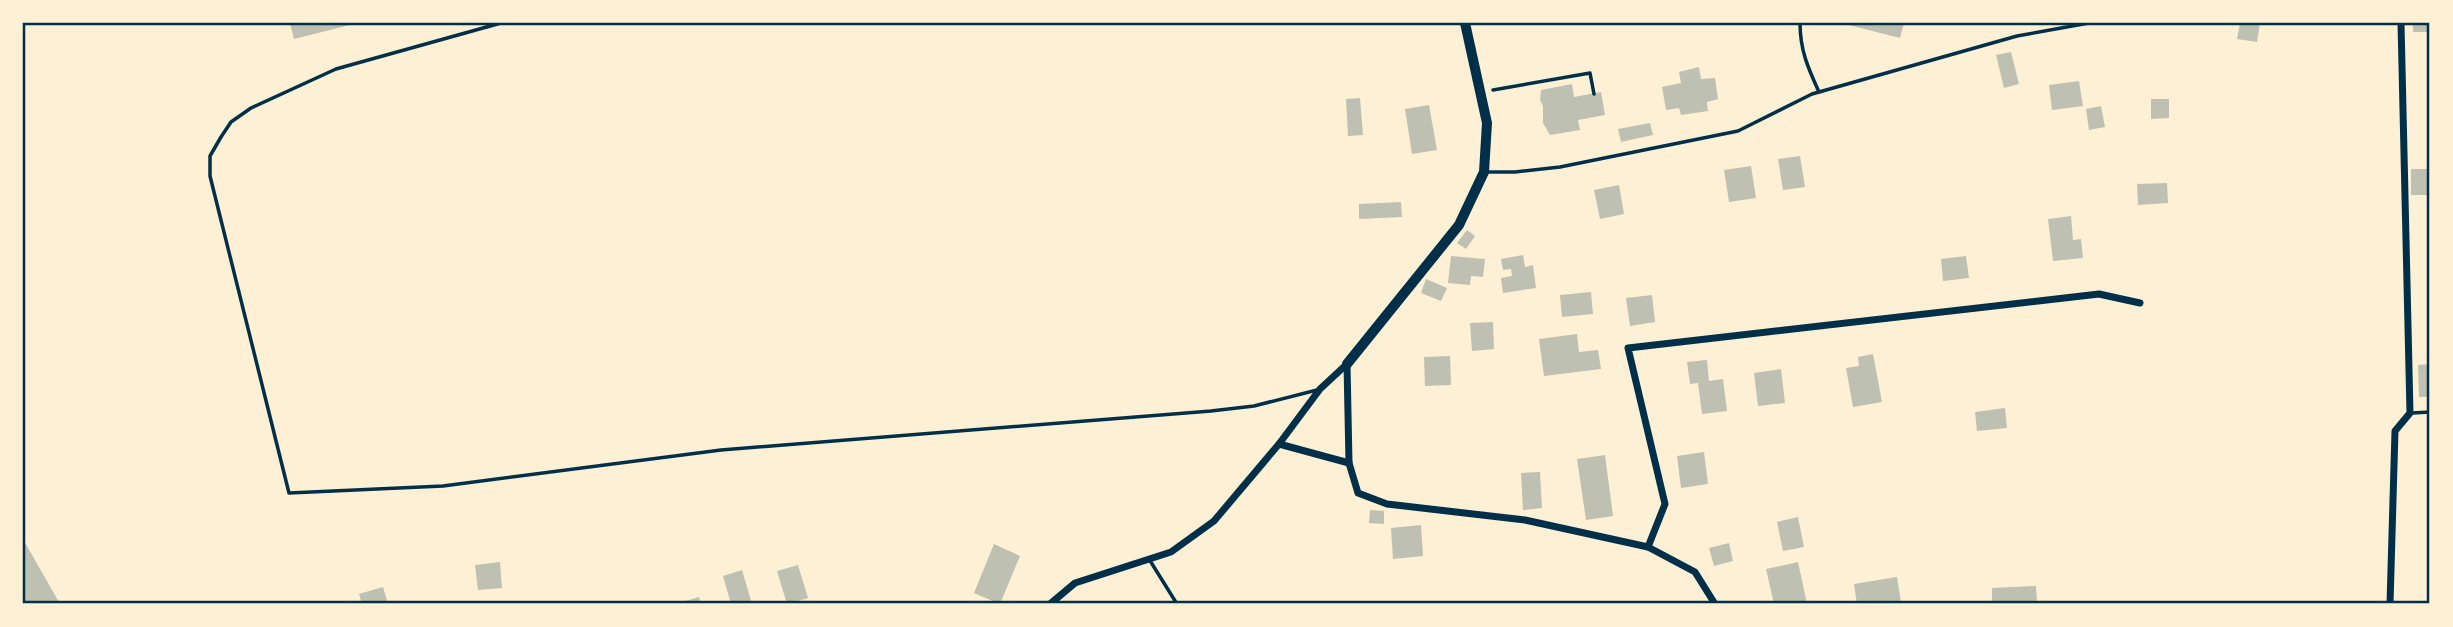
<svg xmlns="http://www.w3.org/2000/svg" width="2453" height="627" font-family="'Fira Sans Condensed',sans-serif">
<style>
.building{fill:#bec0b2}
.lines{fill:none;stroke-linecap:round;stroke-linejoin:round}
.path{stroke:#003049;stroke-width:3.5}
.service{stroke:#003049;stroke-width:3.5}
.minor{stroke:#003049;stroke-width:7}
.tertiary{stroke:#003049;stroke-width:10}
.neatline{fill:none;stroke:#003049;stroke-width:2.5}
</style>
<rect width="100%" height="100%" fill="#fdf0d5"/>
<g class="building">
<polygon points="290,23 354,23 354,24 294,39"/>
<polygon points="1841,23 1904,23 1900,38"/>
<polygon points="2240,23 2260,23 2257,42 2237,39"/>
<rect x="2413" y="23" width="17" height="9"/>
<polygon points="2011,52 2019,84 2004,88 1996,55"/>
<polygon points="1699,67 1701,79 1715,78 1718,99 1707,102 1708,111 1681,115 1679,108 1666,110 1662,87 1681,83 1679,72"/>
<polygon points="2079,81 2083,106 2052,110 2049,85"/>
<polygon points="1572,84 1574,97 1601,92 1605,115 1578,120 1580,130 1550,135 1543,123 1543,106 1540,100 1541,90"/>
<polygon points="1360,98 1363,135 1348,136 1346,99"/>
<polygon points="2151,99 2169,99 2169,118 2151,119"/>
<polygon points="1429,105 1437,150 1412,154 1405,109"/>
<polygon points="2101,106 2105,127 2089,130 2086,109"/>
<polygon points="1650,123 1653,135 1621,142 1618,129"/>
<polygon points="1800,156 1805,187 1783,190 1778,159"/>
<polygon points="1751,166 1756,198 1729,202 1724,170"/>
<rect x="2411" y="169" width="19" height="26"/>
<polygon points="2167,183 2168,203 2138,205 2137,184"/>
<polygon points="1619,185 1624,214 1600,219 1594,190"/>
<polygon points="1401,202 1402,217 1359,219 1359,204"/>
<polygon points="2071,216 2073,240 2081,239 2083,258 2053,261 2048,219"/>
<polygon points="1467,230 1475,236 1466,249 1457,243"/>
<polygon points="1523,255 1525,267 1533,265 1536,288 1503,293 1501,278 1512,276 1511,269 1503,270 1501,259"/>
<polygon points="1451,256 1485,259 1483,277 1471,276 1470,285 1448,283"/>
<polygon points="1966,256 1969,278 1943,281 1941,259"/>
<polygon points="1426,279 1447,288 1441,301 1421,293"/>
<polygon points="1591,292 1593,314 1562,317 1560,295"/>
<polygon points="1652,295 1655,322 1630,326 1626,298"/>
<polygon points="1493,322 1494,349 1472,351 1470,323"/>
<polygon points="1577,334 1579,352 1598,350 1601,369 1544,376 1539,339"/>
<polygon points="1873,354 1882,402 1853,407 1846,368 1859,366 1858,357"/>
<polygon points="1450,356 1451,385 1425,386 1424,357"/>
<polygon points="1707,360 1709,381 1723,379 1727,411 1702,414 1698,383 1690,384 1687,362"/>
<polygon points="2430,364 2430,397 2419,397 2418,365"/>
<polygon points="1781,369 1785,403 1758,406 1754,373"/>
<polygon points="2005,408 2007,428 1977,431 1975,412"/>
<polygon points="1704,452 1708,484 1681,488 1677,456"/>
<polygon points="1605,455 1613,516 1586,520 1577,459"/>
<polygon points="1540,472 1542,508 1523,510 1521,473"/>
<polygon points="1370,510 1384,511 1384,524 1369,523"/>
<polygon points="1798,517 1804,547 1783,551 1777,522"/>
<polygon points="1421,525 1423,556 1393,559 1391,528"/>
<polygon points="23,539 60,604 23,604"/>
<polygon points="1729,543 1733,561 1714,566 1709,548"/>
<polygon points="994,544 1020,556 1000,604 974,593"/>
<polygon points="500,562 502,588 478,590 475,565"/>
<polygon points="1798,562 1807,604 1774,604 1766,569"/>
<polygon points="798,565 808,598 787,604 777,571"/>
<polygon points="742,570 752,604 731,604 723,576"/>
<polygon points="1897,577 1901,602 1857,604 1854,584"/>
<polygon points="2036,586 2037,604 1992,604 1992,588"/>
<polygon points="383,587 388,604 362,604 359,594"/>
<polygon points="699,597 701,604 675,604"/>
</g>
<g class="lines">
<polyline class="path" points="1493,90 1590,73 1594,94"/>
<g class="service">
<polyline points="501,23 336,69 251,108 231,122 221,137 210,156 210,176 289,493 443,486 721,450 1211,411 1254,406 1317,390"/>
<path d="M 1800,23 C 1800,50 1808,68 1819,92"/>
<polyline points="1487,172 1515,172 1560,167 1738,131 1812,94 2017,36 2089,23"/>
<polyline points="2412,413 2430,412"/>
<polyline points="1149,559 1177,604"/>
</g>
<g class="minor">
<polyline points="1347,364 1349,463 1358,493 1387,504 1525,520 1648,547 1695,572 1715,604"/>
<polyline points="1279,444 1349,463"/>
<polyline points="1648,547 1665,504 1628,348 2099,294 2140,303"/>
<polyline points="1050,604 1075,583 1171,552 1214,521 1279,444 1320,389 1347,364"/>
<polyline points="2390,604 2395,431 2410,413 2401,23"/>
</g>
<polyline class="tertiary" points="1347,364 1459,225 1484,172 1487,123 1465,23"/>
</g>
<rect width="2453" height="627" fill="none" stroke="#fdf0d5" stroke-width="49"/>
<rect x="24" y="24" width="2404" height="578" class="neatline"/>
</svg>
